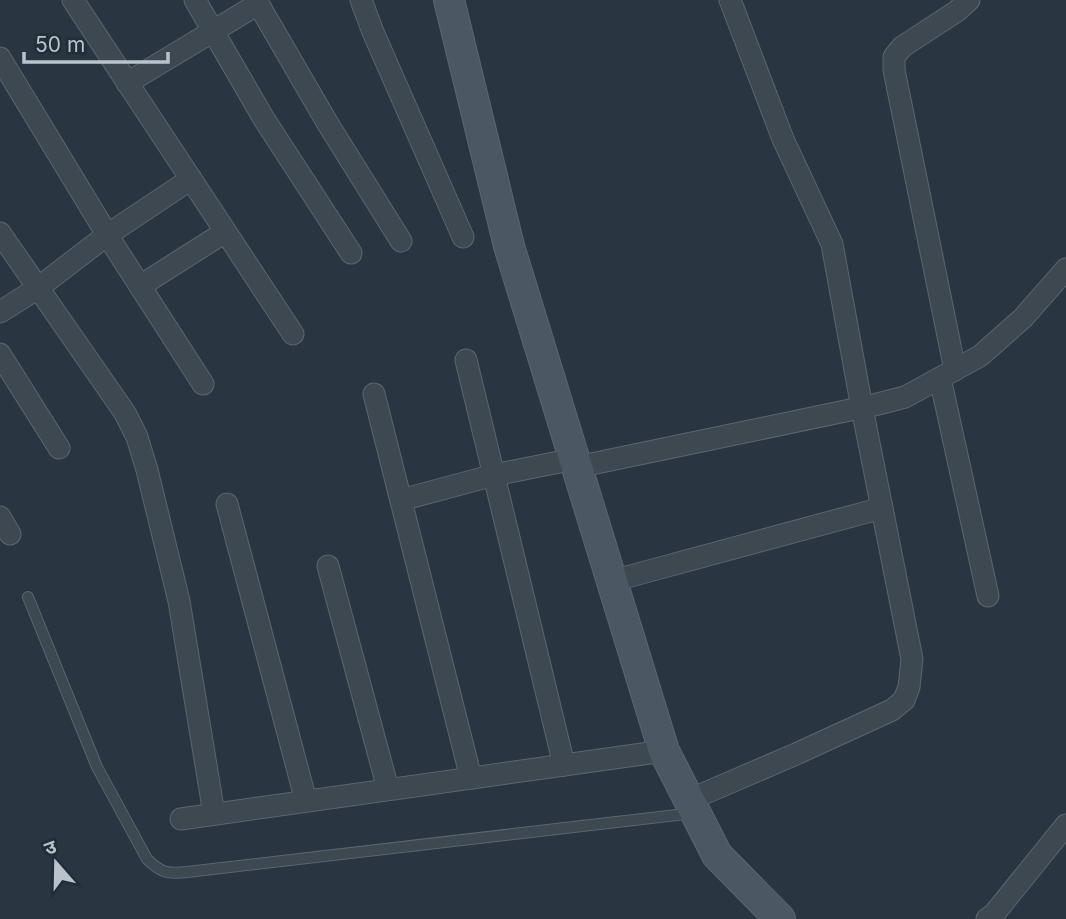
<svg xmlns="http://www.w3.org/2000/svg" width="1066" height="919" font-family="Inter,'Noto Sans Devanagari',sans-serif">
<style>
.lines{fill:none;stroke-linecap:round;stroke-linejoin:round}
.service-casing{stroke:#5b666f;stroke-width:12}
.minor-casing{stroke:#5b666f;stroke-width:23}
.secondary-casing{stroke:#5b666f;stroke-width:32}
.service{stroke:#3d4851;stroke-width:10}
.minor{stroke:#3d4851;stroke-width:21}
.secondary{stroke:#4b5864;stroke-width:30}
</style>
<rect width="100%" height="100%" fill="#293642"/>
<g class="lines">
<defs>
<path id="service" d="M 28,597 L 97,767 L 147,859 C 161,873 167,874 187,872 L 694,813"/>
<g id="minor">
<polyline points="73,0 293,334"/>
<polyline points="195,0 264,119 351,253"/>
<polyline points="256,0 328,124 401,241"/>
<polyline points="361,0 373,32 463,237"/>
<polyline points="0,58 111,241 203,384"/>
<polyline points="127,83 258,4"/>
<polyline points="0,233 125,413 137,437 147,470 179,601 214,814"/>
<polyline points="140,286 225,232"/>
<polyline points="0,312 38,288 107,235 191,179"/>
<polyline points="0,354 59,448"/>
<polyline points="466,360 564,765"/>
<polyline points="955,370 894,70 894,57 902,47 957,11 969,0"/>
<polyline points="940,378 988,596"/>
<polyline points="374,394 471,778"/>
<polyline points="577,467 874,405 905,397 980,356 1023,318 1066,269"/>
<polyline points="401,500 494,475 574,459"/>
<polyline points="227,504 306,801"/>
<polyline points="0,517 10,534"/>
<polyline points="328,566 388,789"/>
<polyline points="612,581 882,508"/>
<polyline points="689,800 796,754 892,710 904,700 909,687 912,659 862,408 832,244 783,139 730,0"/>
<polyline points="181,819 664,751"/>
<polyline points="987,919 994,914 1066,825"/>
</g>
<polyline id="secondary" points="449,0 509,246 664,751 717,855 780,919"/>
</defs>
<use href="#service" class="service-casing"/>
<use href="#minor" class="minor-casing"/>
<use href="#secondary" class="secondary-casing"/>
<use href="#service" class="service"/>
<use href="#minor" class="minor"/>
<use href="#secondary" class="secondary"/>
</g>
<g transform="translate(56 863) rotate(340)" stroke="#212d37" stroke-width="5" paint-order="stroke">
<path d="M0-5L12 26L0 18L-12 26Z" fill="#bac3cb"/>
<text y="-10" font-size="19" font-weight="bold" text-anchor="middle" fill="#bac3cb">उ</text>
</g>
<path d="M24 52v10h144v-10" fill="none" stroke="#bac3cb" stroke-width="3.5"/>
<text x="35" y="52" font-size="21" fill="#bac3cb" stroke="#212d37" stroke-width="5" paint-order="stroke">50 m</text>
</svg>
